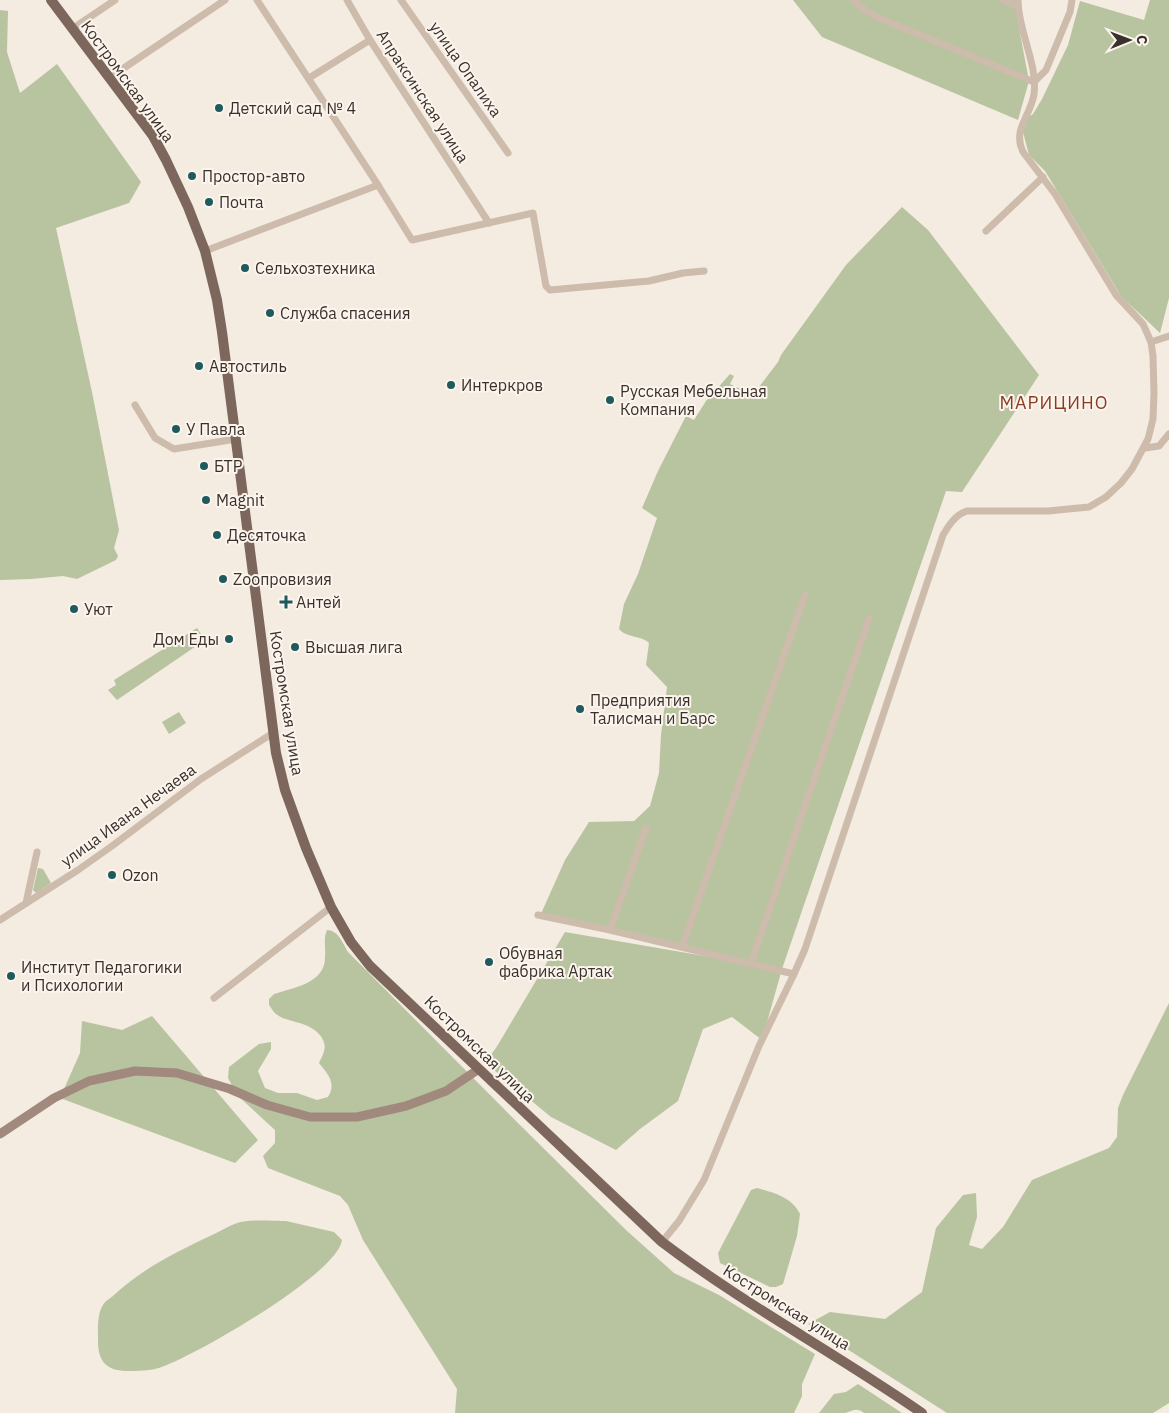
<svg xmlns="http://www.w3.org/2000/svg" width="1169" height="1413" font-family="'IBM Plex Sans',sans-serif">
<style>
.green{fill:#b8c4a0}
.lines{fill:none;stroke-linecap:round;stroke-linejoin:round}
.minor{stroke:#cdbbac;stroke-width:7}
.secondary{stroke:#a18a7d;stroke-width:9}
.primary{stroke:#7d675c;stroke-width:10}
.poi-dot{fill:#1f5a5e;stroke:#fbf5ee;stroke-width:2}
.labels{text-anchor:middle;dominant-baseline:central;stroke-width:4;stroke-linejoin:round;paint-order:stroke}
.street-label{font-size:16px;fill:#3b302b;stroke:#fbf5ee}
.poi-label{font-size:16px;fill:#3b302b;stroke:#fbf5ee;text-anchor:start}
.neighbourhood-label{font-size:18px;letter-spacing:1px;fill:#8c3b22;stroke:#fbf5ee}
</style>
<rect width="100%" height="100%" fill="#f4ebe1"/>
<g class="green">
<polygon points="793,0 1016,0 1016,12 1029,81 1018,120 822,37"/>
<polygon points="1150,0 1169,0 1169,298 1160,333 1121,296 1045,171 1029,155 1023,132 1027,118 1033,114 1042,99 1068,45 1080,1 1144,20"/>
<polygon points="0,10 8,11 7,52 20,93 57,64 141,182 129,203 56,228 92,392 119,530 114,548 118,556 116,560 77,579 63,576 31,579 0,580"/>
<path d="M 902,207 L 928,230 L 1039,375 L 962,492 L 946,491 L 782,969 L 762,1040 L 732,1017 L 703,1029 L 678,1101 L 640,1129 L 616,1150 L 551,1117 L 488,1065 L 486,1061 L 496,1048 L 565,932 L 769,967 L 540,916 L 565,860 L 589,822 L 634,821 L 650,806 L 659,773 L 661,735 L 667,687 L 646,665 L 649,643 C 641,635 626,638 619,629 L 624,604 L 638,574 L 657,518 L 642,508 L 658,471 L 686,416 L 694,420 L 706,401 L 730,374 L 734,376 L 730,384 L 753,395 L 778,362 L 781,355 L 846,265 Z"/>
<polygon points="197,628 205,640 117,700 108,690 116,685 114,680"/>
<polygon points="179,712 186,723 169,734 162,722"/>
<polygon points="38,868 43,869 51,883 36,893 33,890"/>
<path d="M 327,930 C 339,931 342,942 348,952 L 520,1125 L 626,1230 L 674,1273 L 719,1295 L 815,1354 L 802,1384 L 802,1396 L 794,1413 L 455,1413 L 457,1389 L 363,1240 L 348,1205 L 340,1196 L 268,1168 L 263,1156 L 275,1143 L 275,1130 L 237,1095 L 228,1078 L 229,1067 L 259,1044 L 271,1042 L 271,1049 L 258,1071 L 265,1088 L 278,1093 L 297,1093 L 317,1100 L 328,1097 C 337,1083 327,1073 319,1063 C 325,1051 328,1045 319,1034 C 306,1020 287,1023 276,1014 C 273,1012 271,1007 269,1005 L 269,999 L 274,994 C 293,988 325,983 325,958 C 326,948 323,939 327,930 Z"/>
<polygon points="1169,1003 1169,1403 1153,1413 947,1413 808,1324 830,1312 885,1319 922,1292 936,1228 963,1195 976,1193 977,1217 969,1245 982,1249 1003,1227 1032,1180 1109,1148 1117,1137 1118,1108 1123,1095"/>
<polygon points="152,1016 258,1140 235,1163 60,1098 80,1053 82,1021 122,1030"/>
<path d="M 757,1188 C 775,1193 792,1197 800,1214 L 797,1236 L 783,1284 L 776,1287 L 770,1287 L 720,1263 L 718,1253 L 751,1190 Z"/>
<path d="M 286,1221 L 334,1232 L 342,1240 C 338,1274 193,1357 159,1368 C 149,1371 120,1373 111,1368 C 99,1362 98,1350 98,1339 C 98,1329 97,1314 103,1305 C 105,1301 111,1298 114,1295 C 142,1269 176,1252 210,1236 C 219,1232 228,1226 237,1223 C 248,1219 274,1221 286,1221 Z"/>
<path d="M 858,1384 L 902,1413 L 864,1413 C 857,1407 852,1411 845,1413 C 837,1413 827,1413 819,1413 L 834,1394 L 846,1392 Z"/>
</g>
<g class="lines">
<g class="minor">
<polyline points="257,0 378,185 412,240 533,213 546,286 550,290 649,281 683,273 704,271"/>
<polyline points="347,0 370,40 489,223"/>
<polyline points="401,0 508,153"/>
<polyline points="853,0 865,10 877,17 1034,82 1046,70 1070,12 1072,0"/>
<polyline points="1003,0 1018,6"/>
<polyline points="72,29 115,0"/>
<polyline points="109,78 225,0"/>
<polyline points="309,78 370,40"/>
<polyline points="986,231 1043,177"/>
<polyline points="205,251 378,185"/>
<polyline points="1151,342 1169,336"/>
<polyline points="135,405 155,438 174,449 236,439"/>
<polyline points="1145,448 1159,446 1169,434"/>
<polyline points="26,903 37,852"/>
<polyline points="538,915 610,930 794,974"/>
<polyline points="0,920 78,870 112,846 201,779 273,733"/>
<polyline points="610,930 646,828"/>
<polyline points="682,947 805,595"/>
<polyline points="751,963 869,619"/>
<polyline points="214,998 331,907"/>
<path d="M 662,1242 L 679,1221 L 704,1180 L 759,1046 L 794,974 L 805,949 L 943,535 C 949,525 955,515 967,511 L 1048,511 L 1089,507 L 1106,497 L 1121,483 L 1132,469 L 1148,439 L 1153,419 L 1154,393 L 1153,356 L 1151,342 L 1143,324 L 1116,295 L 1055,194 L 1023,152 C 1012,129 1031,116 1034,94 C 1038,64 1018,31 1018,0"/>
</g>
<polyline class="secondary" points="0,1134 54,1098 89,1081 135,1071 177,1073 230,1089 267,1105 310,1117 357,1117 406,1106 446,1091 479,1069"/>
<path class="primary" d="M 51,0 L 153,136 L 166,160 L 188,207 L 205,251 L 217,300 L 222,332 L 276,753 L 285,790 L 306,848 L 331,907 L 351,942 L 370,966 L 662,1242 C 745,1305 837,1354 922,1413"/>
</g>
<g class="poi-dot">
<circle cx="219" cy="108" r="5"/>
<circle cx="192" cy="176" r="5"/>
<circle cx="209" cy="202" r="5"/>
<circle cx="245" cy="268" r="5"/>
<circle cx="270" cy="313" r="5"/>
<circle cx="199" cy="366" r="5"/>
<circle cx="451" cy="385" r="5"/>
<circle cx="610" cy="400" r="5"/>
<circle cx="176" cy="429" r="5"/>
<circle cx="204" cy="466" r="5"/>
<circle cx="206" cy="500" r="5"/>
<circle cx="217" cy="535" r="5"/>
<circle cx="223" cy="579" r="5"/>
<path d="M283.5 594.5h5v5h5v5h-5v5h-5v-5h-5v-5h5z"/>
<circle cx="74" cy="609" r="5"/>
<circle cx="229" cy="639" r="5"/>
<circle cx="295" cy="647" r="5"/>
<circle cx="580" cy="709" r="5"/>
<circle cx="112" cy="875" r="5"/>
<circle cx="489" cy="962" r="5"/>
<circle cx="11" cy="976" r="5"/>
</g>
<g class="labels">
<g class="street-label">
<text transform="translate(466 69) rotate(55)">улица Опалиха</text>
<text transform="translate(128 81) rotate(54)">Костромская улица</text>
<text transform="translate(423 96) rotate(57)">Апраксинская улица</text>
<text transform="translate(287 703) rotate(81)">Костромская улица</text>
<text transform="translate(128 815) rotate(-36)">улица Ивана Нечаева</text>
<text transform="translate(480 1049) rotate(44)">Костромская улица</text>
<text transform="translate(787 1307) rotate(32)">Костромская улица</text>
</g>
<g class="poi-label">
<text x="229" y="108">Детский сад № 4</text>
<text x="202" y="176">Простор-авто</text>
<text x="219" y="202">Почта</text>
<text x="255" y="268">Сельхозтехника</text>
<text x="280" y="313">Служба спасения</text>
<text x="209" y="366">Автостиль</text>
<text x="461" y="385">Интеркров</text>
<text x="620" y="391">Русская Мебельная<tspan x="620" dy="18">Компания</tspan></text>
<text x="186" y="429">У Павла</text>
<text x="214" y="466">БТР</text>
<text x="216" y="500">Magnit</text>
<text x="227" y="535">Десяточка</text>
<text x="233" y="579">Zоопровизия</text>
<text x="296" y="602">Антей</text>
<text x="84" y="609">Уют</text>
<text x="219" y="639" text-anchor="end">Дом Еды</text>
<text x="305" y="647">Высшая лига</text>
<text x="590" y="700">Предприятия<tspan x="590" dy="18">Талисман и Барс</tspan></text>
<text x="122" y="875">Ozon</text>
<text x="499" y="953">Обувная<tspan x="499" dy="18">фабрика Артак</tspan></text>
<text x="21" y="967">Институт Педагогики<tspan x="21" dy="18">и Психологии</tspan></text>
</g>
<g class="neighbourhood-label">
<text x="1054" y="402">МАРИЦИНО</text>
</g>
</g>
<g transform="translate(1129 40) rotate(89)" stroke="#fbf5ee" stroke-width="4" paint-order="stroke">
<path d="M0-4L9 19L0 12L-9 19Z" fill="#3b302b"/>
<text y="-8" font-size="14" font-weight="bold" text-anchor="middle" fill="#3b302b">С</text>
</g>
</svg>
